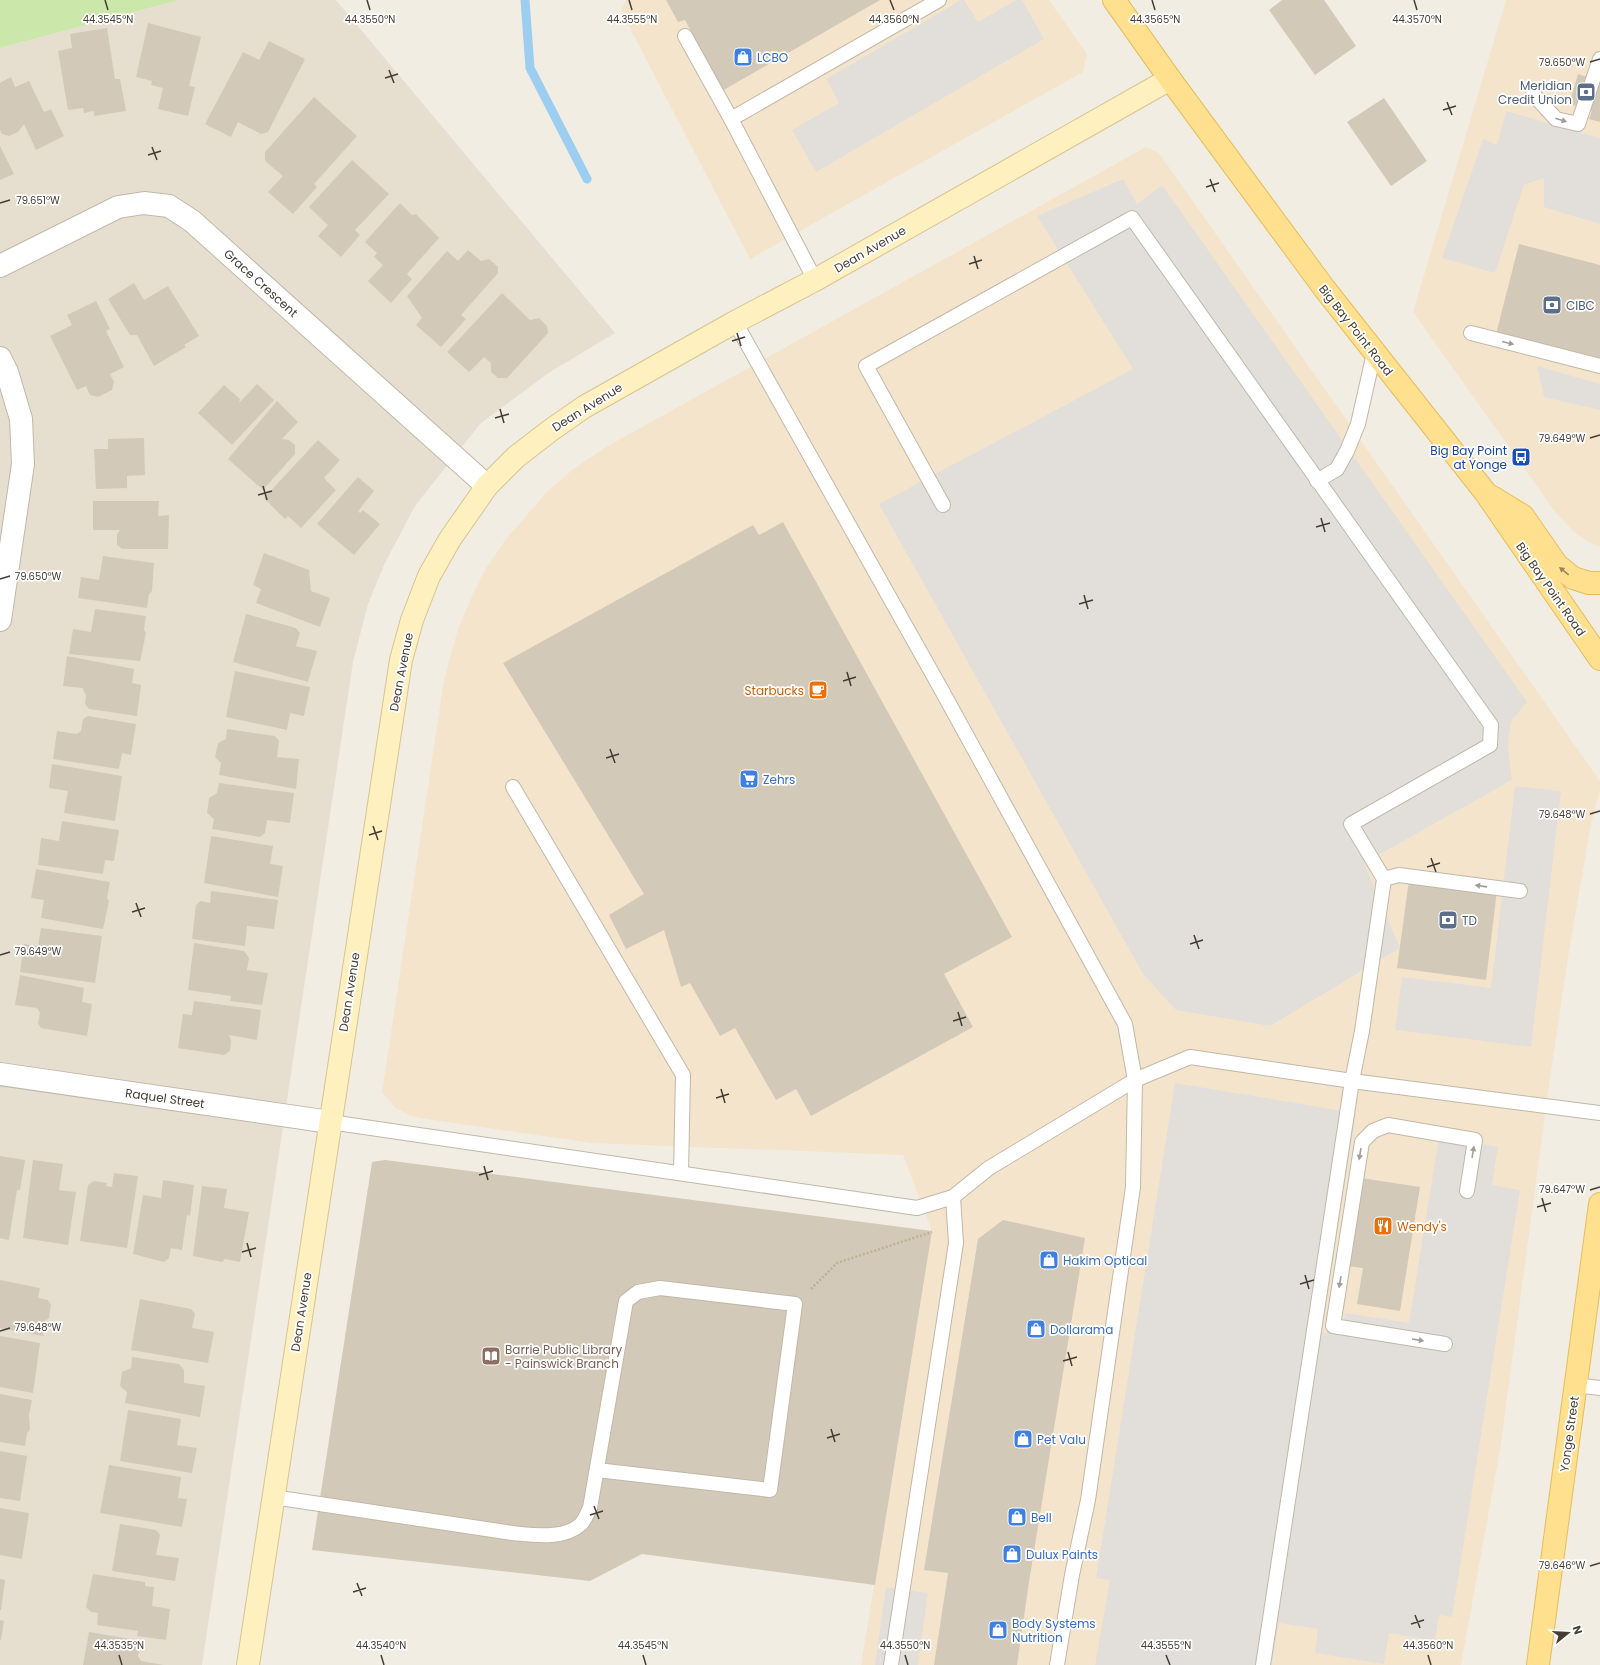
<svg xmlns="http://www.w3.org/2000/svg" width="1600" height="1665" font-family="Poppins,sans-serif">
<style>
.residential{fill:#e6dfd0}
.commercial{fill:#f5e4cc}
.green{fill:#cbe7aa}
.parking{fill:#e2dfdb}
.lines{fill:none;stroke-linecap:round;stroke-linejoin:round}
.stream{stroke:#9ccef1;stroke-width:9}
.building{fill:#d3c9b8}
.lane-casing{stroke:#c0b8a8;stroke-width:16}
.street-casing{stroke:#c0b8a8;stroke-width:24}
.secondary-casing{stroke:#d6c493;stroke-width:24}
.primary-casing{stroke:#e5bd5d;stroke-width:24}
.path{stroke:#bfb196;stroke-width:2.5;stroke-dasharray:2 2;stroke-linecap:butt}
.lane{stroke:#fff;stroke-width:14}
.street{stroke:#fff;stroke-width:22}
.secondary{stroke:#fff0bf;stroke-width:22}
.primary{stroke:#ffe08e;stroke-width:22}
.oneway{fill:#a19e99}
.oneway2{fill:#98865c}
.ticks{fill:none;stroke:#433d33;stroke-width:1.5}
.labels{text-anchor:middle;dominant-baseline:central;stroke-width:3.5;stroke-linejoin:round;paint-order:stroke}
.shop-label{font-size:12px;fill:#366cbe;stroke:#fff;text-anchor:start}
.service-label{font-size:12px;fill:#4e5e75;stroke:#fff;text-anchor:start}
.street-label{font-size:12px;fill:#433d33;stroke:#fff}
.transit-label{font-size:12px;fill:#164399;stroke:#fff;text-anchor:end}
.food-label{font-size:12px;fill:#c56008;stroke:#fff;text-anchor:end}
.education-label{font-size:12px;fill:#785e54;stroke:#fff;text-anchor:start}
.ticks-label{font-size:10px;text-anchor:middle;fill:#433d33;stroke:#fff;stroke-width:3.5;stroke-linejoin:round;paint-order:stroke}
</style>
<rect width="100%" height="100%" fill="#f2ede2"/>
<polygon class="residential" points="179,0 336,0 615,333 547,374 480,424 415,506 385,563 368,604 353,662 202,1665 0,1665 0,48"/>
<g class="commercial">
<polygon points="626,0 1049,0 1087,54 1083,72 750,259 621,11"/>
<polygon points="1506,0 1600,0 1600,546 1590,543 1574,532 1556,513 1413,312"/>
<polygon points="1146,147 1159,153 1600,781 1600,789 1591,824 1568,957 1549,1085 1500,1450 1461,1665 861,1665 932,1231 903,1155 591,1143 420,1118 409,1115 396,1108 382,1093 444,680 458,629 473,594 486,568 506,539 546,493 572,470 606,447"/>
</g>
<polygon class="green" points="0,0 179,0 0,48"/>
<g class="parking">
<polygon points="961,0 964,0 978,22 1016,0 1022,0 1044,39 816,172 792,130 839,103 826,79"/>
<polygon points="1506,111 1600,138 1600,224 1544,207 1544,178 1524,185 1495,273 1442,258 1483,139 1497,145"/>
<polygon points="1123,179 1137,204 1162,185 1527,702 1512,720 1509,733 1508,748 1512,780 1364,863 1400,948 1270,1026 1176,1010 1143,974 879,504 1133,369 1037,216"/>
<polygon points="1537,366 1600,384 1600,410 1544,397"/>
<polygon points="1515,786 1561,791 1531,1047 1395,1030 1402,977 1491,988"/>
<polygon points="1175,1083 1356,1113 1322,1332 1342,1335 1345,1313 1409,1323 1439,1137 1498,1147 1492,1185 1520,1190 1452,1617 1439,1615 1435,1641 1389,1633 1384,1664 1315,1653 1318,1629 1279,1623 1272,1665 1095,1665 1110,1580 1096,1578"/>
<polygon points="886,1587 928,1593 918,1665 875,1665"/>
</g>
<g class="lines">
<polyline class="stream" points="525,0 530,68 587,179"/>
</g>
<g class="building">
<polygon points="666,0 880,0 722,91 685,20 678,22"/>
<polygon points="1282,0 1324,0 1356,46 1315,75 1269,10"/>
<polygon points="148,23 201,37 189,86 195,87 188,116 158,109 163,88 151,85 152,81 136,77"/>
<polygon points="107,28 115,79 120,79 126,111 94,116 94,111 84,113 83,108 68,110 58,51 72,48 70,34"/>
<polygon points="269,41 305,59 268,132 261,134 238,122 231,137 205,124 243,52 259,60"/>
<polygon points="1578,74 1599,81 1600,78 1600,122 1589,119 1592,111 1569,104"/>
<polygon points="11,77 15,87 29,81 44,112 51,109 64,136 36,150 24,124 18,132 9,136 2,134 0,130 0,83"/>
<polygon points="314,97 357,136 314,184 317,187 293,214 268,192 283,176 265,161 265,152"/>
<polygon points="1384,98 1427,161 1391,186 1347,122"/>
<polygon points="0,146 14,174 0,180"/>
<polygon points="352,160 389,194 355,230 360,235 341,257 318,236 328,225 309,207"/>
<polygon points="400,203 412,215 416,214 439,238 407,274 412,279 391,303 368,281 383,265 374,257 377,253 365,242"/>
<polygon points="1519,244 1600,265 1600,373 1493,346"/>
<polygon points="468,250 481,261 489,259 498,267 498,273 461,315 466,319 441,347 416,325 422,318 407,296 447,251 458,261"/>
<polygon points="134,283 144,300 168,286 199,336 184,345 186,347 154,366 137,335 130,335 108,299"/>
<polygon points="502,293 530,320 539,318 547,326 548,333 507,378 498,378 491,372 491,363 484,357 469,372 447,352"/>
<polygon points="96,301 110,329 106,331 124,367 110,374 114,382 112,390 98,397 90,395 86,386 77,390 50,336 72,325 67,315"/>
<polygon points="257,384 274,400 232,445 198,413 224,385 240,399 239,403"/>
<polygon points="277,401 298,422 282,439 289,440 295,445 295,454 263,490 228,459"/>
<polygon points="144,438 145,475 127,476 127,488 96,489 94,449 108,449 108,439"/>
<polygon points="318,440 340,460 324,478 336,490 301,528 288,516 285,519 264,498"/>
<polygon points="358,477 374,491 358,511 360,513 363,510 380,524 354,555 317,524"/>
<polygon points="93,501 159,501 158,516 169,515 168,549 122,549 117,545 117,534 120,530 93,530"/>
<polygon points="783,522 1012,937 944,974 973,1027 811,1116 796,1089 776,1100 735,1028 720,1036 690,983 681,987 664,930 626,949 609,915 644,894 503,663 753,525 759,535"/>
<polygon points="264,553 309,570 311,591 330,598 320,627 256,603 261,589 253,585"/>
<polygon points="103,556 154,563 152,591 149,594 147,608 78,598 81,577 99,580"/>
<polygon points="95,609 146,616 144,630 146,633 140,661 69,654 73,629 91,632"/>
<polygon points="246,614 296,628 300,633 296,646 317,651 308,682 233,662"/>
<polygon points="67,656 134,669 132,683 141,685 137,716 89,709 85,704 86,695 82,688 63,686"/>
<polygon points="235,671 310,687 304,716 290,713 287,730 226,717"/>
<polygon points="88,716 136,724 131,755 122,753 119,769 53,759 57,731 77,734 81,731 83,719"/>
<polygon points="227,729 275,736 279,741 277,757 299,759 296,789 219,775 221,763 215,757 218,743 226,739"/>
<polygon points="52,764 122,776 115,821 64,813 68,791 49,788"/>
<polygon points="219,783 294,793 290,823 267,820 265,833 260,837 212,829 214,819 207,813 209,798 217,793"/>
<polygon points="62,821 119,830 114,861 105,860 103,874 38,865 41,838 59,841"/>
<polygon points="211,836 273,846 270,864 283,866 278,897 204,883"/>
<polygon points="36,869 110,882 107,898 109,901 103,929 41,918 44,900 31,898"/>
<polygon points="1409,880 1497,891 1486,980 1397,968"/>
<polygon points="211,891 278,900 274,929 247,926 245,946 192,939 196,905 201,901 210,903"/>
<polygon points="41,928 102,936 95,983 20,972 24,944 38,946"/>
<polygon points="194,943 244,951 249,958 247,970 268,973 262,1005 230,1001 231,996 188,990"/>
<polygon points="20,975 84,988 82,1002 92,1004 87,1036 41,1028 38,1023 40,1013 37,1008 15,1005"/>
<polygon points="194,1001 261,1010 257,1040 229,1035 231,1041 230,1051 224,1055 178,1048 183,1014 192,1015"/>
<polygon points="0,1156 25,1160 20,1190 17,1190 9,1240 0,1238"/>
<polygon points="33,1160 63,1164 59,1190 76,1192 68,1245 23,1238"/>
<polygon points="385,1160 932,1231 875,1585 642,1554 590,1581 312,1550 372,1162"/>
<polygon points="114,1173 138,1176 127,1248 80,1241 88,1185 94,1181 107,1183 106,1186 112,1187"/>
<polygon points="1361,1178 1420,1187 1400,1311 1357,1304 1363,1268 1347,1266"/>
<polygon points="163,1180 194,1185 190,1216 187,1215 182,1250 171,1248 169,1258 164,1262 133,1254 143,1195 161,1198"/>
<polygon points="202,1186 227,1189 224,1208 249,1212 240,1262 225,1259 222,1262 193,1256"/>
<polygon points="1003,1220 1085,1238 1029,1582 1017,1665 934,1665 948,1573 924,1570 978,1239"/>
<polygon points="0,1280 40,1288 38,1298 48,1300 51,1305 49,1318 45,1321 43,1336 0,1328"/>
<polygon points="140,1299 191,1309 195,1314 192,1328 214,1332 208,1363 131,1350"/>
<polygon points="0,1336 40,1343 33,1393 0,1387"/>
<polygon points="132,1357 179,1364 184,1370 184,1383 205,1386 200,1417 125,1403 127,1392 120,1386 122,1372 131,1368"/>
<polygon points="0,1394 32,1400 29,1415 30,1430 27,1433 25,1446 0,1442"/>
<polygon points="128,1410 181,1419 177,1445 197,1448 192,1473 120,1461"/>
<polygon points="0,1451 27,1456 20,1501 0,1498"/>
<polygon points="109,1465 181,1477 178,1498 187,1499 182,1527 100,1513"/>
<polygon points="0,1508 29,1513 22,1559 0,1555"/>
<polygon points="120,1524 156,1530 160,1535 156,1555 179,1558 175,1581 112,1571"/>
<polygon points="93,1574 145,1582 145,1586 154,1587 152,1606 170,1609 166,1640 137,1636 138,1631 97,1625 98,1613 91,1612 86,1607"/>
<polygon points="0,1579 5,1580 1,1610 0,1610"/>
<polygon points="0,1620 4,1621 1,1640 0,1640"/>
<polygon points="89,1632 136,1640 140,1645 138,1656 141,1661 164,1665 83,1665"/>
</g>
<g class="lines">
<defs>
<g id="lane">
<polyline points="685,36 731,119"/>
<polyline points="1533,94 1556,119 1578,124 1600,59"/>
<polyline points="815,280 731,119 939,0"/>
<polyline points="735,322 941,689 1125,1024 1135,1080 1133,1187 1088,1500 1072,1575 1057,1665"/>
<polyline points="1471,333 1600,366"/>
<polyline points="1317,481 1337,469 1347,451 1358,424 1374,353"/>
<polyline points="943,505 866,366 1132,218 1491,725 1490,745 1351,824 1384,879 1362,1031 1352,1081 1263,1665"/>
<polyline points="513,787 683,1075 681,1173"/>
<polyline points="1384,879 1399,875 1520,891"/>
<polyline points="330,1122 917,1208 953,1197 989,1168 1135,1080 1190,1057 1352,1081 1600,1113"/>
<polyline points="1445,1344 1333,1326 1362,1142 1373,1131 1388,1125 1475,1140 1467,1191"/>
<polyline points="1576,1385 1600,1388"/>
<path d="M 273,1497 L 512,1533 C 533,1535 564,1540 581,1524 C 585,1520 588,1512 590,1508 L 626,1301 L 638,1292 L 660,1288 L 795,1304 L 770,1490 L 597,1470"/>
<polyline points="891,1665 956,1243 953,1197"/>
</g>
<g id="street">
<polyline points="0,266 118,207 144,203 169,206 192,221 487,486"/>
<polyline points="0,358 7,372 21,419 23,464 0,620"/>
<polyline points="0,1074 330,1122"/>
</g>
<polyline id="secondary" points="248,1665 401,660 412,620 429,576 450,539 487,486 516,457 551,430 584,407 735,322 815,280 1170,79"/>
<g id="primary">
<polyline points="1114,0 1170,79 1324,288 1485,492 1600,659"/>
<polyline points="1492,497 1523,516 1557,565 1573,578 1589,583 1600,583"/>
<polyline points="1538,1665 1600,1204"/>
</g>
</defs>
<use href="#lane" class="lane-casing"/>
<use href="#street" class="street-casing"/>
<use href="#secondary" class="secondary-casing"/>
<use href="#primary" class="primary-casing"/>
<polyline class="path" points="811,1289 837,1263 932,1232"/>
<use href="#lane" class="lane"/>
<use href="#street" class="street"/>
<use href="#secondary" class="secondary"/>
<use href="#primary" class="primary"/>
</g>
<defs><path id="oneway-solid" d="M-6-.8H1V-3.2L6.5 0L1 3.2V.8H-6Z"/></defs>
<g class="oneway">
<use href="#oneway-solid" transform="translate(1561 120) rotate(17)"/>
<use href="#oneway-solid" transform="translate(1508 343) rotate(14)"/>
<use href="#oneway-solid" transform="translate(1481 886) rotate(-172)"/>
<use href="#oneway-solid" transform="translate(1473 1152) rotate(-81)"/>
<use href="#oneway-solid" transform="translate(1360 1154) rotate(99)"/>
<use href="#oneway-solid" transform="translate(1340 1282) rotate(99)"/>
<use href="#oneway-solid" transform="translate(1418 1340) rotate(9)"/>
</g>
<use class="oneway2" href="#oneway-solid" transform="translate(1564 571) rotate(-141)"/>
<path class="ticks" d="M 105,0 L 108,10M 367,0 L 370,10M 629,0 L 632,10M 890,0 L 894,10M 1152,0 L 1155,10M 1414,0 L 1417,10M 1590,62 L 1600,59M 389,70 L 394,83M 385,78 L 398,74M 1447,102 L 1452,115M 1443,110 L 1456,106M 152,147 L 157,160M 148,155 L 161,151M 1210,179 L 1215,192M 1206,187 L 1219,183M 0,203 L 10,200M 974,256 L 978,269M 969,264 L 982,260M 737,333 L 741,346M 732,341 L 745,337M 500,409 L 504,423M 495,418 L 509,414M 1590,438 L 1600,435M 263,486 L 267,500M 258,495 L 272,491M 1321,518 L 1325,532M 1316,527 L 1330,523M 0,579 L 10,576M 1084,595 L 1088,609M 1079,604 L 1093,600M 847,672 L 851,686M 843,681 L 856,677M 610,749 L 615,763M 606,758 L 619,754M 1590,814 L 1600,811M 373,826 L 378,840M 369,835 L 382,831M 1431,858 L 1436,872M 1427,867 L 1440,863M 136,903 L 141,917M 132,912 L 145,908M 1194,935 L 1199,949M 1190,944 L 1203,940M 0,955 L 10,952M 958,1012 L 962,1026M 953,1021 L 966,1017M 721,1089 L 725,1103M 716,1098 L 729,1094M 484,1166 L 488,1180M 479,1175 L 493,1171M 1590,1190 L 1600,1187M 1542,1198 L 1546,1212M 1537,1207 L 1551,1203M 247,1243 L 251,1257M 242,1252 L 256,1248M 1305,1275 L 1309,1289M 1300,1284 L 1314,1280M 0,1331 L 10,1328M 1068,1352 L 1072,1366M 1063,1361 L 1077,1357M 831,1429 L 835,1442M 827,1438 L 840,1434M 594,1506 L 599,1519M 590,1515 L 603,1511M 1590,1566 L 1600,1563M 357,1583 L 362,1596M 353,1592 L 366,1588M 1415,1615 L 1420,1628M 1411,1624 L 1424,1620M 119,1655 L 122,1665M 381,1655 L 384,1665M 643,1655 L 646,1665M 905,1655 L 908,1665M 1166,1655 L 1170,1665M 1428,1655 L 1431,1665"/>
<defs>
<symbol id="shop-square" viewBox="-11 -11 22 22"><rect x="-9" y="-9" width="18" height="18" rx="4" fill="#3f7fe0" stroke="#fff"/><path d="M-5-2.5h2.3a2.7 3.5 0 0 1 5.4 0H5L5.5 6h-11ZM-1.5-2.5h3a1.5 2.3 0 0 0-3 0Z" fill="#fff"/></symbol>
<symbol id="bank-square" viewBox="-11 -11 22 22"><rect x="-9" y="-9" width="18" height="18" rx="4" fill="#5c6f8a" stroke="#fff"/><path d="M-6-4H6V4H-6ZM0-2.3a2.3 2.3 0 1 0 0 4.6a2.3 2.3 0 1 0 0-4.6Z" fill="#fff"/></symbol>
<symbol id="bus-square" viewBox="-11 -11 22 22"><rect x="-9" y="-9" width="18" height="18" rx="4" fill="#1a4fb4" stroke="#fff"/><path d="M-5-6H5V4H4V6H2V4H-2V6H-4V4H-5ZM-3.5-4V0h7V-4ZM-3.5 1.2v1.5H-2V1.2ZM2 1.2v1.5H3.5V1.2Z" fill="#fff"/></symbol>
<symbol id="cafe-square" viewBox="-11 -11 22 22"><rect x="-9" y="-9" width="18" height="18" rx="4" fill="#e8710a" stroke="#fff"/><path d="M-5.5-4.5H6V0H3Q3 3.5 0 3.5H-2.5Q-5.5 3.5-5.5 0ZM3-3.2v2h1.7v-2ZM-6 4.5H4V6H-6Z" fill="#fff"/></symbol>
<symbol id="supermarket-square" viewBox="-11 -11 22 22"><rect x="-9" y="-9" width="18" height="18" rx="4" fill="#3f7fe0" stroke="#fff"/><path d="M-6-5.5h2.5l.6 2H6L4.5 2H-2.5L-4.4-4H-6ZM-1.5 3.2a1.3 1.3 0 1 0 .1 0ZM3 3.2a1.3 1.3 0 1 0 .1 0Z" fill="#fff"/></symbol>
<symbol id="restaurant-square" viewBox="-11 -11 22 22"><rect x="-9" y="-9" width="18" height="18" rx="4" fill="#e8710a" stroke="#fff"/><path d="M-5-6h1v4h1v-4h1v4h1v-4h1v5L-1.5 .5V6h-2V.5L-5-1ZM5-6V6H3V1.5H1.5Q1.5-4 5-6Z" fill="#fff"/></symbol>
<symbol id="library-square" viewBox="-11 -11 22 22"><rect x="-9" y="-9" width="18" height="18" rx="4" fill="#8d6e63" stroke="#fff"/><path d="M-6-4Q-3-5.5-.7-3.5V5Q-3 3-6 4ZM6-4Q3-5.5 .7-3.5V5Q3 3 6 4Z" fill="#fff"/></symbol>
</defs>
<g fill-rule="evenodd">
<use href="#shop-square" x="732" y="46" width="22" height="22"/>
<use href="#bank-square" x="1575" y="81" width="22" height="22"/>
<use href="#bank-square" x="1541" y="294" width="22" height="22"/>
<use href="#bus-square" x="1510" y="446" width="22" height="22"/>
<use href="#cafe-square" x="807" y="679" width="22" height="22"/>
<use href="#supermarket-square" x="738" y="768" width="22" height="22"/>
<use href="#bank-square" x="1437" y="909" width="22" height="22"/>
<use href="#restaurant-square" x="1372" y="1215" width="22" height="22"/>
<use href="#shop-square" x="1038" y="1249" width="22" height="22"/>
<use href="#shop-square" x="1025" y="1318" width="22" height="22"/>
<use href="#library-square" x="480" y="1345" width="22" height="22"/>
<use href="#shop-square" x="1012" y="1428" width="22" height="22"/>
<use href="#shop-square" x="1006" y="1506" width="22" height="22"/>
<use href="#shop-square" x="1001" y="1543" width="22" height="22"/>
<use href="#shop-square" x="987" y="1619" width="22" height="22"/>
</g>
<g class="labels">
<g class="shop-label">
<text x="757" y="57">LCBO</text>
<text x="763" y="779">Zehrs</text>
<text x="1063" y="1260">Hakim Optical</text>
<text x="1050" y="1329">Dollarama</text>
<text x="1037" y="1439">Pet Valu</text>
<text x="1031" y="1517">Bell</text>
<text x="1026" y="1554">Dulux Paints</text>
<text x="1012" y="1623">Body Systems<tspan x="1012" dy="14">Nutrition</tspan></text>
</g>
<g class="service-label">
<text x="1572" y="85" text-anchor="end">Meridian<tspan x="1572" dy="14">Credit Union</tspan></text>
<text x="1566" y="305">CIBC</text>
<text x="1462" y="920">TD</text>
</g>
<g class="street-label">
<text transform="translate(870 249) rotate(-30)">Dean Avenue</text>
<text transform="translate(261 283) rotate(42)">Grace Crescent</text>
<text transform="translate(1356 330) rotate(52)">Big Bay Point Road</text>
<text transform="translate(587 407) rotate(-32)">Dean Avenue</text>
<text transform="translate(1551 589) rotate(55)">Big Bay Point Road</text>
<text transform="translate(401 672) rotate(-79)">Dean Avenue</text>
<text transform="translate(349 992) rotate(-81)">Dean Avenue</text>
<text transform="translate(165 1098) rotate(8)">Raquel Street</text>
<text transform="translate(301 1312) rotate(-81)">Dean Avenue</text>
<text transform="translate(1569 1434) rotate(-82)">Yonge Street</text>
</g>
<g class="transit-label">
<text x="1507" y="450">Big Bay Point<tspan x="1507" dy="14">at Yonge</tspan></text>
</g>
<g class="food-label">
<text x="804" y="690">Starbucks</text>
<text x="1397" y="1226" text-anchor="start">Wendy's</text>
</g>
<g class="education-label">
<text x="505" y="1349">Barrie Public Library<tspan x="505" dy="14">- Painswick Branch</tspan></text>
</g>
</g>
<g class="ticks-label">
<text x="108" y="23">44.3545°N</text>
<text x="370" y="23">44.3550°N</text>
<text x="632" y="23">44.3555°N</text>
<text x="894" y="23">44.3560°N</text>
<text x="1155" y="23">44.3565°N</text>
<text x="1417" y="23">44.3570°N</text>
<text x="1562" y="66">79.650°W</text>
<text x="38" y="204">79.651°W</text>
<text x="1562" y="442">79.649°W</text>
<text x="38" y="580">79.650°W</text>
<text x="1562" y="818">79.648°W</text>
<text x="38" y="955">79.649°W</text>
<text x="1562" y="1193">79.647°W</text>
<text x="38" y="1331">79.648°W</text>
<text x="1562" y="1569">79.646°W</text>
<text x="119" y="1649">44.3535°N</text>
<text x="381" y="1649">44.3540°N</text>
<text x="643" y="1649">44.3545°N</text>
<text x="905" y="1649">44.3550°N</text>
<text x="1166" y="1649">44.3555°N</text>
<text x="1428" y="1649">44.3560°N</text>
</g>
<g transform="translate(1568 1633) rotate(72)" stroke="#ffffff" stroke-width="3" paint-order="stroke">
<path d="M0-3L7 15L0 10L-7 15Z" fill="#433d33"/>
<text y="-6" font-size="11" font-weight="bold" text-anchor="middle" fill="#433d33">N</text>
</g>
</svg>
